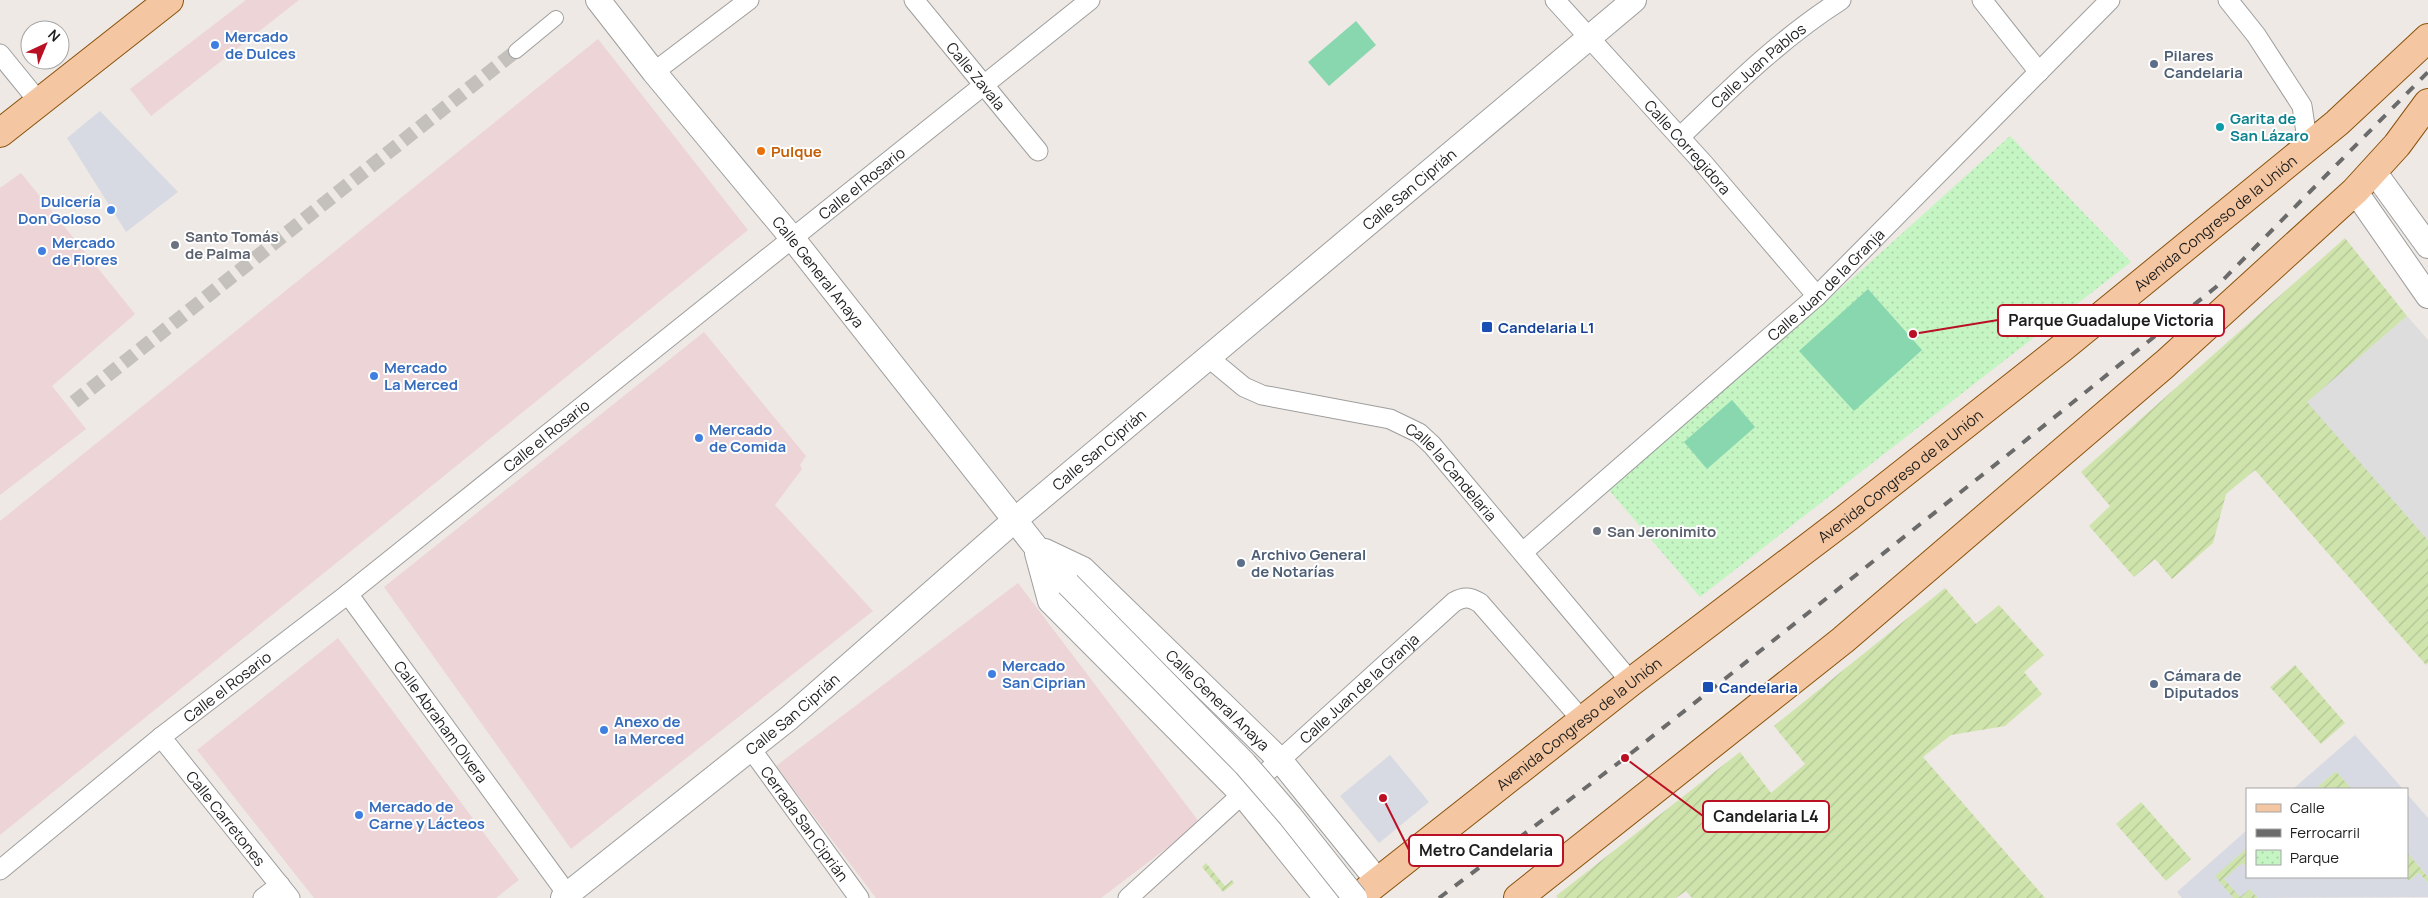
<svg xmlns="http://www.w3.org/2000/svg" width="2428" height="898" font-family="Manrope,sans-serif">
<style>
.commercial{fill:#edd4d6}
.park{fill:url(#park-dots)}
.garden{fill:url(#garden-furrows)}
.pitch{fill:#88d7af}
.parking{fill:#ddd}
.plaza{fill:#d8dae3}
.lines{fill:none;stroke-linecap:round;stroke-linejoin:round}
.pedestrian-tunnel{stroke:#c4c0bc;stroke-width:14;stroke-dasharray:14 7;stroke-linecap:butt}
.pedestrian-casing{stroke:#9e9e9e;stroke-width:16}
.minor-casing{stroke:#9e9e9e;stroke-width:21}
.tertiary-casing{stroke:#9e9e9e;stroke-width:26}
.primary-casing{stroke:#8a520c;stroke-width:30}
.pedestrian{stroke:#fff;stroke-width:14}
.minor{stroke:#fff;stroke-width:19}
.tertiary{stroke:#fff;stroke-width:24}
.primary{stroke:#f4c7a2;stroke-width:28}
.rail{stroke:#6b6b6b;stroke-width:4;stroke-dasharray:10 10;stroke-linecap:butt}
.tertiary-bridge-casing{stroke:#9e9e9e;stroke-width:26;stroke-linecap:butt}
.tertiary-bridge{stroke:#fff;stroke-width:24}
.shop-dot{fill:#3f7fe0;stroke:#fff;stroke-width:2}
.service-dot{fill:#5c6f8a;stroke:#fff;stroke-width:2}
.culture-dot{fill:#0f9aa8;stroke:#fff;stroke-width:2}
.food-dot{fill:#e8710a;stroke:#fff;stroke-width:2}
.worship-dot{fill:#6b7280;stroke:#fff;stroke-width:2}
.transit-dot{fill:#1a4fb4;stroke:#fff;stroke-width:2}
.labels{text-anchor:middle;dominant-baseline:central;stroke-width:4;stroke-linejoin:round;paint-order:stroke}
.shop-label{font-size:15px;font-weight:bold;fill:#366cbe;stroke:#fff;text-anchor:start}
.service-label{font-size:15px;font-weight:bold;fill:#4e5e75;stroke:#fff;text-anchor:start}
.street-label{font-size:15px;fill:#1d1d1d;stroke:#fff}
.culture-label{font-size:15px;font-weight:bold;fill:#0d838f;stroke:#fff;text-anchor:start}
.food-label{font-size:15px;font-weight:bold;fill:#c56008;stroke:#fff;text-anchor:start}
.worship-label{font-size:15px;font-weight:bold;fill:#5b616d;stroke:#fff;text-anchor:start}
.transit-label{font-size:15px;font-weight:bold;fill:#164399;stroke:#fff;text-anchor:start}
.leader{fill:none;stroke:#ba1024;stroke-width:2}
.callout-dot{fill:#ba1024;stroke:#fff;stroke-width:2}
.callout{fill:#fff;stroke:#ba1024;stroke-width:2}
.callout-label{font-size:16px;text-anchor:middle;font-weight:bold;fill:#1d1d1d}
</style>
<defs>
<pattern id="park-dots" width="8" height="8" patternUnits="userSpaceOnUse" patternTransform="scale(1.25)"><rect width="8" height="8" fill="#c6f5c4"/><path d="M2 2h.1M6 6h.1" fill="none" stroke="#aad2a8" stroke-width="1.8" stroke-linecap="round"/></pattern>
<pattern id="garden-furrows" width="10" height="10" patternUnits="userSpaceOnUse" patternTransform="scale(1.25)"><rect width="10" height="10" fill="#cfe4ad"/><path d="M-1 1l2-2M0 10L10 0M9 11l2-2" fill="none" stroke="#b1c394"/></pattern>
</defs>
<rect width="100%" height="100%" fill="#eee9e4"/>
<g class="commercial">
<polygon points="246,0 299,0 151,116 130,89"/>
<polygon points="598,39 748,230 0,835 0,521"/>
<polygon points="21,173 135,314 52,386 86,429 0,495 0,188"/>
<polygon points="704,332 806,456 800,465 802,469 775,505 873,611 571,849 384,587"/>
<polygon points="1018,583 1200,823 1101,898 876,898 776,766"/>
<polygon points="338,638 519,880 496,898 314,898 197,750"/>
</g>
<polygon class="park" points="2010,136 2131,262 1700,597 1609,490 1856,275"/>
<g class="garden">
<polygon points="2345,238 2407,316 2308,402 2428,540 2428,663 2426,665 2255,470 2226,494 2213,543 2172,579 2155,559 2134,577 2089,526 2110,506 2081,472"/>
<polygon points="1945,588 1976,624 1999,605 2044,655 2024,672 2042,694 2005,726 1951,735 1923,757 2045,898 1692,898 1686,891 1676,898 1558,898 1556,896 1740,752 1771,793 1805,764 1774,726"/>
<polygon points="2295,665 2345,723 2321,744 2270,687"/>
<polygon points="2336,771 2352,789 2315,789"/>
<polygon points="2141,802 2191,859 2166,881 2116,824"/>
<polygon points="2247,848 2247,868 2242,863 2250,889 2258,898 2233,898 2214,876"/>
<polygon points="2407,852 2428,877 2428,883 2419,873 2409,881 2405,877"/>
<polygon points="1206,863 1225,886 1232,880 1234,883 1223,892 1202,867"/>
</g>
<g class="pitch">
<polygon points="1356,21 1376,45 1329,86 1308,62"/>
<polygon points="1868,289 1922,350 1854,411 1799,351"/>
<polygon points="1732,400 1755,427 1707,469 1684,442"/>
</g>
<polygon class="parking" points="2407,316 2428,340 2428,540 2307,402"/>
<g class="plaza">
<polygon points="100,111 178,192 126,232 67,138"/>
<polygon points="2355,735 2403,789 2352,789 2336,771 2315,789 2293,789"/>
<polygon points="1390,755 1429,802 1379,843 1340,796"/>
<polygon points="2407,794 2428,818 2428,877 2407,852"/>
<polygon points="2247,830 2247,848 2215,876 2233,898 2182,898 2177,892"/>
<polygon points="2242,863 2247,868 2247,877 2405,877 2409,881 2419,873 2428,883 2428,897 2258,898 2250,889 2240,897 2224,879"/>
</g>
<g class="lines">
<polyline class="pedestrian-tunnel" points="74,402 516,51"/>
<defs>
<polyline id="pedestrian" points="516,51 556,18"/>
<g id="minor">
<path id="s1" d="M 914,0 L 1038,151"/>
<path id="s2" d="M 1555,0 L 1704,164 L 1817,296"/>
<polyline points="1982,0 2039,72"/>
<polyline points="2228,0 2256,35 2302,106 2308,146"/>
<polyline points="0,54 39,102"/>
<polyline points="654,72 749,0"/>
<path id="s3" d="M 1680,137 C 1732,87 1780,39 1841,0"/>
<path id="s4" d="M 1209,358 L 1244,387 L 1262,395 L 1390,419 L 1419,433 L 1432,445 L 1631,682"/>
<path id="s5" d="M 1523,552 L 1817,296 L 2110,0"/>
<path id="s6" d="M 348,594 L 570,898"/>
<path id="s7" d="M 161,737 L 290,898"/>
<path id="s8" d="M 751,749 L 859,898"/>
<path id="s9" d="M 0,870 L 161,737 L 348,594 L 1090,0"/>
<polyline points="263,898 280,885"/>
<path id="s10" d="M 1128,898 L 1454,602 C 1464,596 1470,597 1480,603 L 1582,720"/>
</g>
<g id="tertiary">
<path id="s11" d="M 598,0 L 654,72 L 793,239 L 1036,547 L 1068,584"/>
<polyline points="2373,170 2428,246"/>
<polyline points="2355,191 2428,296"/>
<path id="s12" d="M 1045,551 L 1083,569 L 1280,760 L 1377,880"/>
<polyline points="1037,553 1050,601 1243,795 1326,898"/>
<path id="s13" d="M 563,898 L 789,718 L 1016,519 L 1634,0"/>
</g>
<g id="primary">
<polyline points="0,133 169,0"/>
<path id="s14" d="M 1357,898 L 1631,682 L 1848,517 L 2062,348 L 2337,123 L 2428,38"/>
<polyline points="1518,898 1843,640 2165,364 2355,191 2397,145 2428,103"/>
</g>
</defs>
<use href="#pedestrian" class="pedestrian-casing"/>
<use href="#minor" class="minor-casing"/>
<use href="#tertiary" class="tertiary-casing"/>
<use href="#primary" class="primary-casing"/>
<use href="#pedestrian" class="pedestrian"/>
<use href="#minor" class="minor"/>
<use href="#tertiary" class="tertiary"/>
<use href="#primary" class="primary"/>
<polyline class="rail" points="1439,898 1625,758 2010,453 2216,287 2428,72"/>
<defs>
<polyline id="tertiary-bridge" points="1068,584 1245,764 1290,816 1355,898"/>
</defs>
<use href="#tertiary-bridge" class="tertiary-bridge-casing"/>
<use href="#tertiary-bridge" class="tertiary-bridge"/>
</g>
<g class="shop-dot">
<circle cx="215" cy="45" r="5"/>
<circle cx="111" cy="210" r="5"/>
<circle cx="42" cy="251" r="5"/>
<circle cx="374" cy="376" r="5"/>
<circle cx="699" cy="438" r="5"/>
<circle cx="992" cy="674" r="5"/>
<circle cx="604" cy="730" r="5"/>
<circle cx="359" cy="815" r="5"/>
</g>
<g class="service-dot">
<circle cx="2154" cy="64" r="5"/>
<circle cx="1241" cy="563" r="5"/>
<circle cx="2154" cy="684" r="5"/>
</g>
<circle class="culture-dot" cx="2220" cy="127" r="5"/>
<circle class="food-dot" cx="761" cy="151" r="5"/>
<g class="worship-dot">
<circle cx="175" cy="245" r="5"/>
<circle cx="1597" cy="531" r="5"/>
</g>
<g class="transit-dot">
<rect x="1481" y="321" width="12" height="12" rx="2.5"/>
<rect x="1702" y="681" width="12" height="12" rx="2.5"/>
</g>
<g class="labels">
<g class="shop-label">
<text x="225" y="36">Mercado<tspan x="225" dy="17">de Dulces</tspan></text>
<text x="101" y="201" text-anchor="end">Dulcería<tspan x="101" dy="17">Don Goloso</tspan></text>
<text x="52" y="242">Mercado<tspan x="52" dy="17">de Flores</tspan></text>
<text x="384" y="367">Mercado<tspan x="384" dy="17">La Merced</tspan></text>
<text x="709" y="429">Mercado<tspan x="709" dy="17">de Comida</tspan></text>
<text x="1002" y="665">Mercado<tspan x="1002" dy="17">San Ciprian</tspan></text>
<text x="614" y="721">Anexo de<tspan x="614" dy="17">la Merced</tspan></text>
<text x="369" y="806">Mercado de<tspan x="369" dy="17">Carne y Lácteos</tspan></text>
</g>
<g class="service-label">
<text x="2164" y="55">Pilares<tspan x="2164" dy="17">Candelaria</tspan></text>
<text x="1251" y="554">Archivo General<tspan x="1251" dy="17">de Notarías</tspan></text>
<text x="2164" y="675">Cámara de<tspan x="2164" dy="17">Diputados</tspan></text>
</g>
<g class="street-label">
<text stroke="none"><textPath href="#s3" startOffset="106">Calle Juan Pablos</textPath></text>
<text stroke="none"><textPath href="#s1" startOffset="98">Calle Zavala</textPath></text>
<text stroke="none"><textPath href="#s2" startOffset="198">Calle Corregidora</textPath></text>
<text stroke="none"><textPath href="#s9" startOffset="1102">Calle el Rosario</textPath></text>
<text stroke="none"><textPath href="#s13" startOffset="1104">Calle San Ciprián</textPath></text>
<text stroke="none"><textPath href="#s14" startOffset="1092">Avenida Congreso de la Unión</textPath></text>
<text stroke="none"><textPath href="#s11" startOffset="350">Calle General Anaya</textPath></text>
<text stroke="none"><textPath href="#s5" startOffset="404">Calle Juan de la Granja</textPath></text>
<text stroke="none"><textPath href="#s9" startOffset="698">Calle el Rosario</textPath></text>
<text stroke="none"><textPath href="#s13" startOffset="699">Calle San Ciprián</textPath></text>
<text stroke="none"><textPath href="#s4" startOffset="278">Calle la Candelaria</textPath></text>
<text stroke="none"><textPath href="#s14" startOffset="688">Avenida Congreso de la Unión</textPath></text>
<text stroke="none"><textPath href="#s9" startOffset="292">Calle el Rosario</textPath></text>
<text stroke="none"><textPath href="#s10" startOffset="312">Calle Juan de la Granja</textPath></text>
<text stroke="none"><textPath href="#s12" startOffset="230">Calle General Anaya</textPath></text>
<text stroke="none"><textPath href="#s13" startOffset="294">Calle San Ciprián</textPath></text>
<text stroke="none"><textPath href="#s6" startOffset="158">Calle Abraham Olvera</textPath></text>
<text stroke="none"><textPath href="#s14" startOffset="282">Avenida Congreso de la Unión</textPath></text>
<text stroke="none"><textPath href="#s7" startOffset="104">Calle Carretones</textPath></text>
<text stroke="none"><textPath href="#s8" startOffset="92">Cerrada San Ciprián</textPath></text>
</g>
<g class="culture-label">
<text x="2230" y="118">Garita de<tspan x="2230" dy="17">San Lázaro</tspan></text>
</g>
<g class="food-label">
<text x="771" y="151">Pulque</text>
</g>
<g class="worship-label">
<text x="185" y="236">Santo Tomás<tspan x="185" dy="17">de Palma</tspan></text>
<text x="1607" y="531">San Jeronimito</text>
</g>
<g class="transit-label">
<text x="1498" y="327">Candelaria L1</text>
<text x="1719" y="687">Candelaria</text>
</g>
</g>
<path class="leader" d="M1913 334L1998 320M1625 758L1703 816M1383 798L1409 850"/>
<g class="callout-dot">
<circle cx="1913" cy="334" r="5"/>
<circle cx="1625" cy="758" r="5"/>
<circle cx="1383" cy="798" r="5"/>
</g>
<g class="callout">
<rect x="1998" y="305" width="226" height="31" rx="5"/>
<rect x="1703" y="801" width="126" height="31" rx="5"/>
<rect x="1409" y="835" width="154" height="31" rx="5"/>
</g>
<g class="callout-label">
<text x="2111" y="326">Parque Guadalupe Victoria</text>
<text x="1766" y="822">Candelaria L4</text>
<text x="1486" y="856">Metro Candelaria</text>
</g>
<rect x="2246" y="788" width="162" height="90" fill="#ffffff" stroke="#a5a5a5"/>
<rect x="2256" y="804" width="25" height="8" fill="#f4c7a2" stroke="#a5a5a5"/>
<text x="2290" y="813" font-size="15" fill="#1d1d1d">Calle</text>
<rect x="2256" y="829" width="25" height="8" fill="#6b6b6b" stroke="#a5a5a5"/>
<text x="2290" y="838" font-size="15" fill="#1d1d1d">Ferrocarril</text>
<rect x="2256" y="850" width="25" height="15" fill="url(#park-dots)" stroke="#a5a5a5"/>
<text x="2290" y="863" font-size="15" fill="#1d1d1d">Parque</text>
<g transform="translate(45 45) rotate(44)"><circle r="24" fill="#ffffff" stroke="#a5a5a5"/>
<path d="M0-4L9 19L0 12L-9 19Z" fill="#ba1024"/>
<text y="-8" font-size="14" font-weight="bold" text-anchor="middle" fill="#1d1d1d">N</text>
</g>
</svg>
